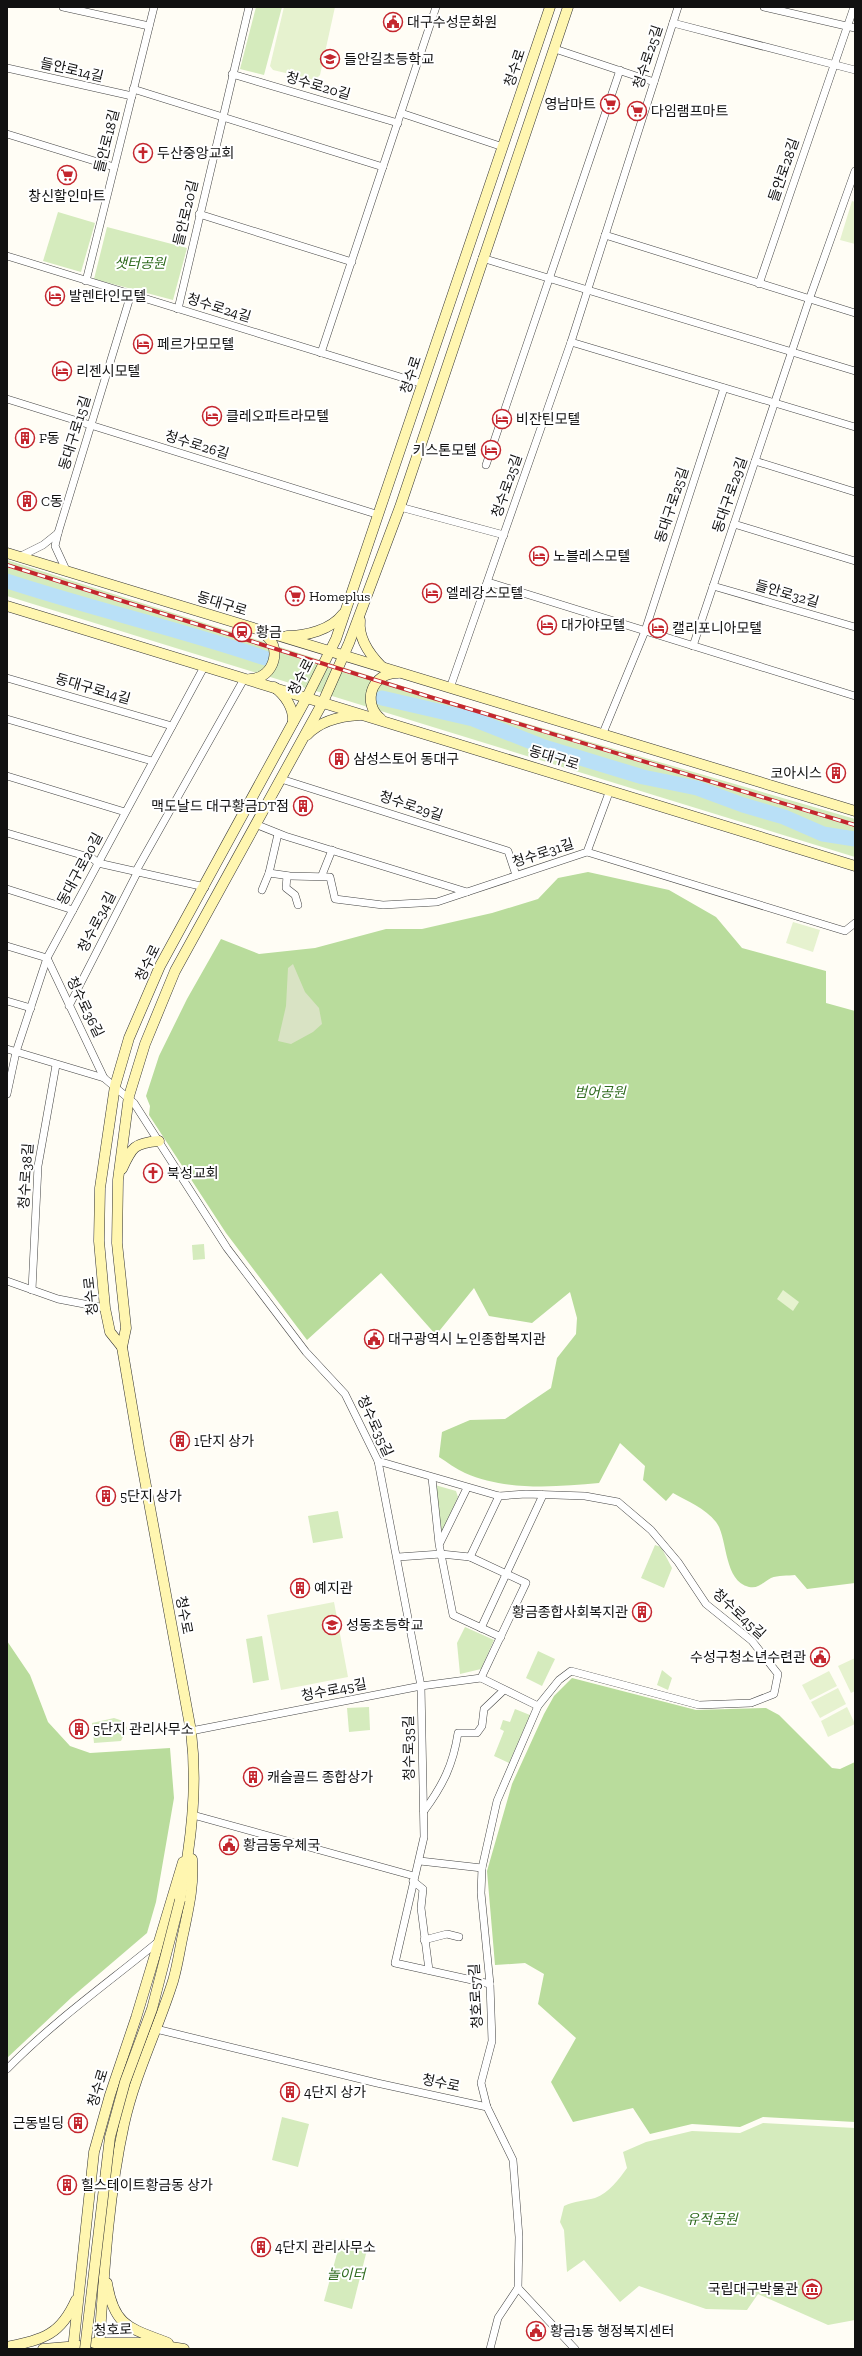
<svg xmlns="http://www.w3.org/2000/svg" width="862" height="2356" font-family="'Zilla Slab','Noto Sans KR',serif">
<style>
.green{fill:#d5ebbd}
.forest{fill:#b9dc9c}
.cemetery{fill:#d9e3c4}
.pitch{fill:#e6f2cf}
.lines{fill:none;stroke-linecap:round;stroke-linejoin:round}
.river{stroke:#b9e0f7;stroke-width:15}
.minor-casing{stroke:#444;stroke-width:8}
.secondary-casing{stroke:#333;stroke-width:11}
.minor{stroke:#fff;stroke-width:7}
.secondary{stroke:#fff6b0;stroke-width:10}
.rail-casing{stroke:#c4262e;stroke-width:4}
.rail{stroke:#fff;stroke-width:2.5;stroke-dasharray:8;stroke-linecap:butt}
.secondary-bridge-casing{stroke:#333;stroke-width:11;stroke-linecap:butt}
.secondary-bridge{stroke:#fff6b0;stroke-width:10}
.labels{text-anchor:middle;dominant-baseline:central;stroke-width:4;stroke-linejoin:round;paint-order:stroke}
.poi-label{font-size:14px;fill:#111;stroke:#fff;text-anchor:start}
.street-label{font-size:14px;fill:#111;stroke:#fff}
.park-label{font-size:14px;font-style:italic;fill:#2f6b1f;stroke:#fff}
</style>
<rect width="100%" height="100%" fill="#fffdf5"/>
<g class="green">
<polygon points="256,7 282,7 264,75 240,69"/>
<polygon points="58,212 95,223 81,272 43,261"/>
<polygon points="107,227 187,248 173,300 94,279"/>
<polygon points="7,560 446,700 855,819 855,857 7,596"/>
<polygon points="204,1244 205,1259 193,1260 192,1245"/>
<polygon points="435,1485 456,1491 458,1497 440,1536"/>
<polygon points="338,1511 343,1538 313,1543 308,1516"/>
<polygon points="655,1545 661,1547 672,1568 664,1588 641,1578"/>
<polygon points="465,1627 494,1640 481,1669 460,1674 457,1643"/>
<polygon points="262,1636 269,1680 253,1683 246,1639"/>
<polygon points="538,1651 555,1659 542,1686 526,1678"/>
<polygon points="662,1670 672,1678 668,1690 657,1685"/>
<polygon points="369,1707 370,1730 349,1732 347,1708"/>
<polygon points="515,1709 530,1715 509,1763 494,1756 504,1731 500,1729 503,1720 510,1722"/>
<polygon points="114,1718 123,1721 127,1728 121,1741 94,1743 92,1723"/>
<polygon points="282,2117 309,2124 298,2167 272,2160"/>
<path d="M 763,2123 L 855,2128 L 855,2320 L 828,2325 L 758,2294 L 747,2310 L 706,2309 L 639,2286 L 620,2302 L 584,2260 L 567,2272 L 564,2230 L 560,2222 L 564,2206 C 575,2201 584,2201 595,2198 C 609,2193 619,2179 627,2168 L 623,2152 L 646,2142 L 692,2131 L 740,2133 Z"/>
<polygon points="341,2239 368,2246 352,2309 324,2301"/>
</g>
<g class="forest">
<path d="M 588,872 L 669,890 L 716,917 L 742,948 L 826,971 L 826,1003 L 855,1011 L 855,1583 L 807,1589 L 795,1575 C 788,1576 778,1575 771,1578 C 763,1582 759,1589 749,1587 C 723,1581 728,1537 716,1522 C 705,1508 687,1501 673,1493 L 666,1501 L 643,1480 L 645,1466 L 620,1443 L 599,1483 C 556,1487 506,1491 465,1473 C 456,1469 447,1462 439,1457 L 442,1432 L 470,1420 L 505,1419 L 551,1388 L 557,1358 L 576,1334 L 577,1318 L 570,1292 L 532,1323 L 489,1316 L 474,1288 L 436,1335 L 381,1273 L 307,1340 L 226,1233 L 149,1115 L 150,1106 L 146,1096 L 159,1056 L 187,999 L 221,939 L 259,954 L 315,948 L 386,929 L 422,929 L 492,913 L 538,899 L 558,878 Z"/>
<polygon points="7,1641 30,1675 48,1722 70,1746 90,1753 170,1748 174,1798 156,1902 147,1933 72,1997 7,2058"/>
<polygon points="572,1678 696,1710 766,1708 779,1715 832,1768 840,1769 855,1762 855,2122 763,2117 740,2127 692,2124 650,2134 633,2108 573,2122 551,2082 576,2038 538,2004 544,1974 525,1963 495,1965 487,1871 512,1784 544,1714 554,1696"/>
</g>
<polygon class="cemetery" points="293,964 305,992 319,1008 322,1024 313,1032 291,1044 278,1041 286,1006 288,968"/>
<g class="pitch">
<polygon points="284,7 335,7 320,75 315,80 273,70 270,66"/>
<polygon points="852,201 855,202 855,244 840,240"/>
<polygon points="793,922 820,930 813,952 786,943"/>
<polygon points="783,1290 799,1302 793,1311 777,1299"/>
<polygon points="334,1602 348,1677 281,1690 267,1615"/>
<polygon points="855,1658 855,1691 851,1693 838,1666"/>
<polygon points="829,1671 837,1686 810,1700 802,1685"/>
<polygon points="838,1688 846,1704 820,1718 811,1702"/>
<polygon points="847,1707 855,1724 828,1737 821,1721"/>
</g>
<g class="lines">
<g class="river">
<path d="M 7,581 C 92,609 180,629 265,658"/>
<polyline points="382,698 473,719 544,747 643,777 697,788 743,805 784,817 823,834 855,839"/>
</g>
<defs>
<g id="minor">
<polyline points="63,7 149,26"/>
<polyline points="764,7 855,28"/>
<polyline points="673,23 855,70"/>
<polyline points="555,49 654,82"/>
<polyline points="7,68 132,96"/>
<polyline points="232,74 398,123"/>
<polyline points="133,89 383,167"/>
<polyline points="401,113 503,147"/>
<polyline points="7,134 114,167"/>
<polyline points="199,214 352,262"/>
<polyline points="605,235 855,313"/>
<polyline points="7,256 423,384"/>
<polyline points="482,258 855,371"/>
<polyline points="86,281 154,7"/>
<polyline points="759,284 854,7"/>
<polyline points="178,309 249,7"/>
<polyline points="571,342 855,427"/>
<polyline points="321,353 436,7"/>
<polyline points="7,399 379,515"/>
<polyline points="755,461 855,492"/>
<polyline points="486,465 620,70"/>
<polyline points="400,507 504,535"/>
<polyline points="734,524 855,561"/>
<polyline points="19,557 43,545 58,533"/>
<polyline points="67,572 55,546 58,533 131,294"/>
<polyline points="488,582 855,696"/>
<polyline points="713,586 855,627"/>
<polyline points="693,646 809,300 855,171"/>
<polyline points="7,678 172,726"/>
<polyline points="450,688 571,342 678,7"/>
<polyline points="7,719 152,761"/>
<polyline points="603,733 645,631 724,388"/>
<polyline points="7,776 125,812"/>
<polyline points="281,779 508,851 516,875"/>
<polyline points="255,824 285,836 467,892 587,852 610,790"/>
<polyline points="7,833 92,858 98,863 205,887"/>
<polyline points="587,852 845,931 855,923"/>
<polyline points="136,871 244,679"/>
<polyline points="269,873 290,876 330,877 335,899 383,905 437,902 467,892"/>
<polyline points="322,875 332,850"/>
<polyline points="287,876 286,888 295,895 298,905"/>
<polyline points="7,889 73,910"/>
<polyline points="262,890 269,873 278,834"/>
<polyline points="7,946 47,958 104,1078 134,1103 227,1248 306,1352 345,1394 378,1461 421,1686 424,1837 395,1963 490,1984"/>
<polyline points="7,1001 31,1008"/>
<polyline points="69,1006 138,871"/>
<polyline points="7,1049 104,1078"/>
<polyline points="7,1094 16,1052 47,958 204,667"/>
<polyline points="7,1281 58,1299 105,1308"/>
<polyline points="32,1290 38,1166 56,1065"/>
<polyline points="378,1461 499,1496 526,1494 585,1496 618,1502 651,1530 678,1562 706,1604 752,1641 778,1674 774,1694 751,1703 699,1705 571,1671 559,1680 538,1706 497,1801 482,1868 481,1893 490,1984 492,2041 481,2083 487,2107 513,2160 519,2237 518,2288 498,2318 490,2349"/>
<polyline points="432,1478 439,1544 453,1615 501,1637"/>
<polyline points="440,1543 467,1488"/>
<polyline points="398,1557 441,1554 470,1557 526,1583 481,1678"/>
<polyline points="470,1557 499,1496"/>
<polyline points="481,1628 543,1495"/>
<polyline points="191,1731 421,1686 481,1678 538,1706"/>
<path d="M 424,1811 C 443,1785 453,1765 458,1733 L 477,1733 L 482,1726 L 484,1709 L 504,1690"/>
<polyline points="193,1815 414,1876"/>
<polyline points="420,1861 482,1868"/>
<polyline points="413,1881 423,1889 421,1908 429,1970"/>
<polyline points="424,1940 447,1934 459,1937"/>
<polyline points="156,2029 377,2083 487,2107"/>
<path d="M 7,2069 C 54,2021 108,1983 159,1941"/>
<polyline points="518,2288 575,2349"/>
</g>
<g id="secondary">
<polyline points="7,553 855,811"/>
<polyline points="7,606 855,866"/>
<path d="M 360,620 C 358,638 369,654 382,667"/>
<path d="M 287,636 C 306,636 331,630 343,614"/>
<path d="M 250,679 C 275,679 284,644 262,633"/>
<path d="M 274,687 C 285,695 294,708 293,722"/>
<path d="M 381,719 C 361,703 372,672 398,673"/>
<path d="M 307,735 C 320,721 342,716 360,715"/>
<path d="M 122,1169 C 132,1147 134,1143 159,1141"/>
<polyline points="122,1347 110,1332 105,1308 99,1241 100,1188 115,1086 129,1038 160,966 307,697 336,639 550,7"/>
<path d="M 180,1900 C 191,1843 198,1788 191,1731 L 139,1448 L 122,1347 L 126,1328 L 117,1243 L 118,1180 L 129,1096 L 145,1044 L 175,971 L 323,702 L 349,643 L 400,507 L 568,7"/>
<path d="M 107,2283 C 114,2327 130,2328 168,2343"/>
<polyline points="94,2343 144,2343 184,2349"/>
<path d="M 7,2347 C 43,2339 60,2336 76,2300"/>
<polyline points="43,2349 79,2346"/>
<polyline points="73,2349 94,2152 110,2095 136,2018 183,1862"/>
<path d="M 99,2349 C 104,2274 108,2197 124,2124 C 135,2074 158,2029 173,1981 C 178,1964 180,1947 184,1930 C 189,1906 194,1884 192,1859"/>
</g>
</defs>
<use href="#minor" class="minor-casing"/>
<use href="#secondary" class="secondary-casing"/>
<use href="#minor" class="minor"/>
<use href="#secondary" class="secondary"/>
<defs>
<polyline id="rail" points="7,565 430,697 855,825"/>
</defs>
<use href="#rail" class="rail-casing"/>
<use href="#rail" class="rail"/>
<defs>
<polyline id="secondary-bridge" points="85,2349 110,2137 125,2082 152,2009 180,1900"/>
</defs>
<use href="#secondary-bridge" class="secondary-bridge-casing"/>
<use href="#secondary-bridge" class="secondary-bridge"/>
</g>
<defs>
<symbol id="civic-ring" viewBox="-11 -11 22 22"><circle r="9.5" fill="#fff" stroke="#c4262e" stroke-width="1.5"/><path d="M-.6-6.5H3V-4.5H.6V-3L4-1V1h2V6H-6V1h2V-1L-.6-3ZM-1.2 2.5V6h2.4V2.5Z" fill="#c4262e"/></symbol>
<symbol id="school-ring" viewBox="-11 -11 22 22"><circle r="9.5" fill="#fff" stroke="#c4262e" stroke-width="1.5"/><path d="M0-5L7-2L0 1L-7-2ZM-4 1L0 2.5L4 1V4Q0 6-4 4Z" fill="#c4262e"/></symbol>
<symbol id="supermarket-ring" viewBox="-11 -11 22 22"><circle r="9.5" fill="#fff" stroke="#c4262e" stroke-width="1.5"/><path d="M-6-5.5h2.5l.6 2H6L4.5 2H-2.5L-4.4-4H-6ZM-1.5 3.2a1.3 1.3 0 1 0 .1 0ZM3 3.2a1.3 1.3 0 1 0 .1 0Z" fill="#c4262e"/></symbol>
<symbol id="church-ring" viewBox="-11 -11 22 22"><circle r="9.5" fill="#fff" stroke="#c4262e" stroke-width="1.5"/><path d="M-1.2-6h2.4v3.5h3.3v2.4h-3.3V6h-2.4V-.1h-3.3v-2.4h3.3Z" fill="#c4262e"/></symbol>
<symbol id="hotel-ring" viewBox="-11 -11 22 22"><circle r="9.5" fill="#fff" stroke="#c4262e" stroke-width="1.5"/><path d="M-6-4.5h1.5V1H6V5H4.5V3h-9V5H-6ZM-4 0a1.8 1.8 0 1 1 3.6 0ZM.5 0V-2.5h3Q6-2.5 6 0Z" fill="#c4262e"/></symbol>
<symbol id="building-ring" viewBox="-11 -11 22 22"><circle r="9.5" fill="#fff" stroke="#c4262e" stroke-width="1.5"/><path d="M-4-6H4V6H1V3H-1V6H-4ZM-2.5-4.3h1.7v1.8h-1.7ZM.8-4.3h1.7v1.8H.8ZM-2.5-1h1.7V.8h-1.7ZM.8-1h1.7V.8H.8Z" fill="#c4262e"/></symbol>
<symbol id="station-ring" viewBox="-11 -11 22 22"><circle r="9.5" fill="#fff" stroke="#c4262e" stroke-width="1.5"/><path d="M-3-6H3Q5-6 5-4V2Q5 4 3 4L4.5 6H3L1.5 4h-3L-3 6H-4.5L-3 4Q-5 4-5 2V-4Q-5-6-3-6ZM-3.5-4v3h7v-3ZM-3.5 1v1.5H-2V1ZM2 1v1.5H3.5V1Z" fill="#c4262e"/></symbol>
<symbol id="museum-ring" viewBox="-11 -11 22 22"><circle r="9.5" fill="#fff" stroke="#c4262e" stroke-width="1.5"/><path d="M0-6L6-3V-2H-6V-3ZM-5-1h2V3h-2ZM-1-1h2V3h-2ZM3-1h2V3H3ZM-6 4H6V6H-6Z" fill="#c4262e"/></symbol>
</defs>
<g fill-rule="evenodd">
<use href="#civic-ring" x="382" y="11" width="22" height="22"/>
<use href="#school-ring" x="319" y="48" width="22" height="22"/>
<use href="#supermarket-ring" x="599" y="93" width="22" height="22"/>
<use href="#supermarket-ring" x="626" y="100" width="22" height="22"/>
<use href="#church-ring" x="132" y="142" width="22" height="22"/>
<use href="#supermarket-ring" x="56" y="164" width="22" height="22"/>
<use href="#hotel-ring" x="44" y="285" width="22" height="22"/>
<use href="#hotel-ring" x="132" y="333" width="22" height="22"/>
<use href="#hotel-ring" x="51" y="360" width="22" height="22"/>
<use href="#hotel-ring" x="201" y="405" width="22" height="22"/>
<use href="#hotel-ring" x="491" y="408" width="22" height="22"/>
<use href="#building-ring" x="14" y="427" width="22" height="22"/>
<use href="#hotel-ring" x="480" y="439" width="22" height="22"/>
<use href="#building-ring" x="16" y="490" width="22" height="22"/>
<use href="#hotel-ring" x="528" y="545" width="22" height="22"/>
<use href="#hotel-ring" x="421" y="582" width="22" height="22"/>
<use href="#supermarket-ring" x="284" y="585" width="22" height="22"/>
<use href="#hotel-ring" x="536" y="614" width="22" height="22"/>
<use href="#hotel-ring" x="647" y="617" width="22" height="22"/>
<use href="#station-ring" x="231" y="621" width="22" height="22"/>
<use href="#building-ring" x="328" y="748" width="22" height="22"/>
<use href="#building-ring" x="825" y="762" width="22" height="22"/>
<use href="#building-ring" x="292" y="795" width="22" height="22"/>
<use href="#church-ring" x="142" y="1162" width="22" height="22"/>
<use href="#civic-ring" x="363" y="1328" width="22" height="22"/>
<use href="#building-ring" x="169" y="1430" width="22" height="22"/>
<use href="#building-ring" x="95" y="1485" width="22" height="22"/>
<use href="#building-ring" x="289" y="1577" width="22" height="22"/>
<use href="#building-ring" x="631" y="1601" width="22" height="22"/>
<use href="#school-ring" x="321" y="1614" width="22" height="22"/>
<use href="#civic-ring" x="809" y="1646" width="22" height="22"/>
<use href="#building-ring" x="68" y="1718" width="22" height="22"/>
<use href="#building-ring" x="242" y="1766" width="22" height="22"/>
<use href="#civic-ring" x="218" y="1834" width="22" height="22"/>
<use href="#building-ring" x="279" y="2081" width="22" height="22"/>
<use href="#building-ring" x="67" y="2112" width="22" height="22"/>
<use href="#building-ring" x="56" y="2174" width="22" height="22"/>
<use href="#building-ring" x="250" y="2236" width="22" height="22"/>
<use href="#museum-ring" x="801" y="2278" width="22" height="22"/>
<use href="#civic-ring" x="525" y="2320" width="22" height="22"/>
</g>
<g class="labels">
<g class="poi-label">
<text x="407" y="22">대구수성문화원</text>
<text x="344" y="59">들안길초등학교</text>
<text x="596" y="104" text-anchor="end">영남마트</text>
<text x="651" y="111">다임램프마트</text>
<text x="157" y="153">두산중앙교회</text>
<text x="67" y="196" text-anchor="middle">창신할인마트</text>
<text x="69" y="296">발렌타인모텔</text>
<text x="157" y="344">페르가모모텔</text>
<text x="76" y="371">리젠시모텔</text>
<text x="226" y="416">클레오파트라모텔</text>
<text x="516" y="419">비잔틴모텔</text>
<text x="39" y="438">F동</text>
<text x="477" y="450" text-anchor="end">키스톤모텔</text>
<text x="41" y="501">C동</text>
<text x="553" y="556">노블레스모텔</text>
<text x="446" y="593">엘레강스모텔</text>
<text x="309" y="596">Homeplus</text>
<text x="561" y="625">대가야모텔</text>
<text x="672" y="628">캘리포니아모텔</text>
<text x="256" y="632">황금</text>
<text x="353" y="759">삼성스토어 동대구</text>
<text x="822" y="773" text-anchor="end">코아시스</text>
<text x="289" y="806" text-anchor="end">맥도날드 대구황금DT점</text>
<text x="167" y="1173">북성교회</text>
<text x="388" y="1339">대구광역시 노인종합복지관</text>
<text x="194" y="1441">1단지 상가</text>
<text x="120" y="1496">5단지 상가</text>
<text x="314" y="1588">예지관</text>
<text x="628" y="1612" text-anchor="end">황금종합사회복지관</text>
<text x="346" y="1625">성동초등학교</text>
<text x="806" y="1657" text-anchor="end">수성구청소년수련관</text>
<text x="93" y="1729">5단지 관리사무소</text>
<text x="267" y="1777">캐슬골드 종합상가</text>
<text x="243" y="1845">황금동우체국</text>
<text x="304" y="2092">4단지 상가</text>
<text x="64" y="2123" text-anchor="end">근동빌딩</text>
<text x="81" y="2185">힐스테이트황금동 상가</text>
<text x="275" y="2247">4단지 관리사무소</text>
<text x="798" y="2289" text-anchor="end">국립대구박물관</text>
<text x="550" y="2331">황금1동 행정복지센터</text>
</g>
<g class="street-label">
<text transform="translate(648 57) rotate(-72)">청수로25길</text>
<text transform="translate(515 68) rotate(-72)">청수로</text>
<text transform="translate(72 70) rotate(13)">들안로14길</text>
<text transform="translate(318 86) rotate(16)">청수로20길</text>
<text transform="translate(107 141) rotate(-76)">들안로18길</text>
<text transform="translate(784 170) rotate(-71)">들안로28길</text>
<text transform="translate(186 213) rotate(-77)">들안로20길</text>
<text transform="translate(219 308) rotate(17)">청수로24길</text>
<text transform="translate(411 375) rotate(-72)">청수로</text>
<text transform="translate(75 433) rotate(-73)">동대구로15길</text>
<text transform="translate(197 445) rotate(17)">청수로26길</text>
<text transform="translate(507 486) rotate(-71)">청수로25길</text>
<text transform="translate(730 495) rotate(-71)">동대구로29길</text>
<text transform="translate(672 505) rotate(-72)">동대구로25길</text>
<text transform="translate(787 594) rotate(16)">들안로32길</text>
<text transform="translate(222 604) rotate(17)">동대구로</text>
<text transform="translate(301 677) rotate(-63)">청수로</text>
<text transform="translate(93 689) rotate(16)">동대구로14길</text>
<text transform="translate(554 758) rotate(17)">동대구로</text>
<text transform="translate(411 806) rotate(18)">청수로29길</text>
<text transform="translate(543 853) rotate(-18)">청수로31길</text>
<text transform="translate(80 869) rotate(-62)">동대구로20길</text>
<text transform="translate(97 922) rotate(-63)">청수로34길</text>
<text transform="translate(148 963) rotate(-64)">청수로</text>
<text transform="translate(85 1007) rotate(64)">청수로36길</text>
<text transform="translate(26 1176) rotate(-86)">청수로38길</text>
<text transform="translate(91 1296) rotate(-96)">청수로</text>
<text transform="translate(375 1426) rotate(65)">청수로35길</text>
<text transform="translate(739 1614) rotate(43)">청수로45길</text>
<text transform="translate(184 1615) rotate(79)">청수로</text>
<text transform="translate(334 1690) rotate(-11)">청수로45길</text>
<text transform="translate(409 1748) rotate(-91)">청수로35길</text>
<text transform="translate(476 1996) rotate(-93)">청호로57길</text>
<text transform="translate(441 2083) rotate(12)">청수로</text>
<text transform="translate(98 2088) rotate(-73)">청수로</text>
<text transform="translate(113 2330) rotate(-2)">청호로</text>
</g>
<g class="park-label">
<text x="140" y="263">샛터공원</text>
<text x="600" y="1092">범어공원</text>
<text x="712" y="2219">유적공원</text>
<text x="346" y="2274">놀이터</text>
</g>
</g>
<rect width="862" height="2356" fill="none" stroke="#111111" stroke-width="16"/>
</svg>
